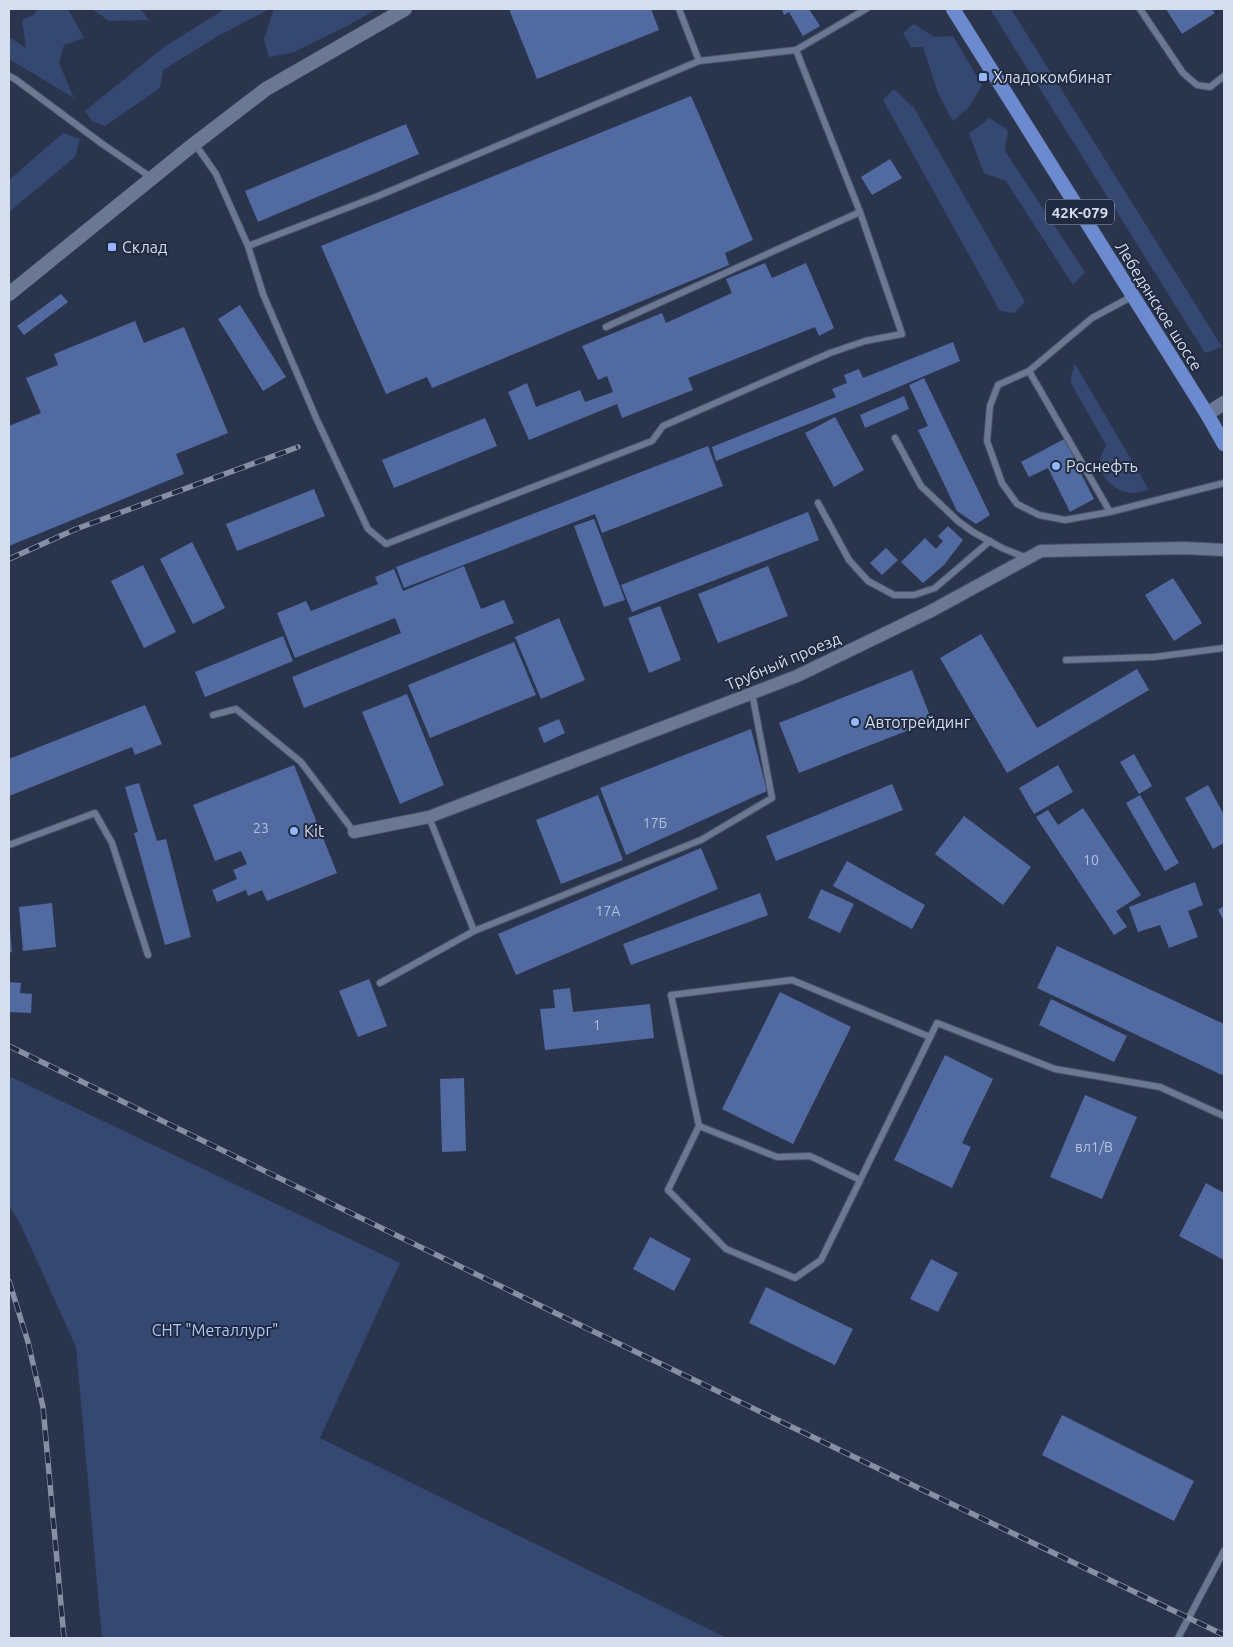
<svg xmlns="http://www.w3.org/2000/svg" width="1233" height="1647" font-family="Ubuntu,sans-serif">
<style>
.green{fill:#344872}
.building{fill:#516aa1}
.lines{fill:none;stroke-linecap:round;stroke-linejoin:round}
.service-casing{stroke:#495266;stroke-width:8}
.minor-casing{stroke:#495266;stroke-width:14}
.tertiary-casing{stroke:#495266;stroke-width:15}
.primary-casing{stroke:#495266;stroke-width:15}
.service{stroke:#6b7894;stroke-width:6}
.minor{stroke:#6b7894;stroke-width:12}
.tertiary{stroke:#6b7894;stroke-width:14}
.primary{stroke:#6b8acf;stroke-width:14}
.rail-casing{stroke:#868fa3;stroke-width:5.5}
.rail{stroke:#202b42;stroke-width:4;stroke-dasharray:11;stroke-linecap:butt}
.poi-dot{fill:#95b6fd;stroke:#202b42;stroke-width:2}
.labels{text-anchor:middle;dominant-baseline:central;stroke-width:4;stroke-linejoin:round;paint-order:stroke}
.number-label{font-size:14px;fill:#b5c0da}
.shield{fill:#202b42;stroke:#9fa8ba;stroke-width:1}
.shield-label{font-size:15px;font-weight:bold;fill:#d6dded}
.poi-label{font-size:16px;fill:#d6dded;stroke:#202b42;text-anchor:start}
.street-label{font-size:16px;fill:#d6dded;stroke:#202b42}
.park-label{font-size:16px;fill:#b0c7f7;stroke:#202b42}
</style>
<rect width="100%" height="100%" fill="#2a354d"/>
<g class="green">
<polygon points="37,9 68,9 84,38 64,45 59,63 74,98 9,59 9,37 26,48 22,20 34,15"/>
<polygon points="92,9 140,9 149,20 109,21"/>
<polygon points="225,9 269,9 218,36 163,70 160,88 105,126 92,121 85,111 164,47"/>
<polygon points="274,9 377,9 345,27 292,53 269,57 264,39"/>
<polygon points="990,9 1011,9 1222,347 1205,353"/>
<polygon points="914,24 934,37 953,36 982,85 969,107 953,121 938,93 923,47 911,47 903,33"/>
<polygon points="894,89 914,108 1025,302 1014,313 1000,311 883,100"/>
<polygon points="989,118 1008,130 1005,151 1085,272 1073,285 1006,181 984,173 969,134"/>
<polygon points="63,133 80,139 75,157 9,212 9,180"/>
<path d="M 1075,364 L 1149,490 C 1143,491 1135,494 1129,493 C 1113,490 1096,474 1101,456 C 1102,452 1105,449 1106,445 L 1071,383 L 1071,377 Z"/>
<polygon points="9,1076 400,1263 320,1438 727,1638 102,1638 76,1347 20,1223 9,1206"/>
</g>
<g class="building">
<polygon points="509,9 651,9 659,30 537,79"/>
<polygon points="782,9 809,9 820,26 803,36 789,12 784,15"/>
<polygon points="1166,9 1212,9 1215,13 1182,34"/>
<polygon points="691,96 753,240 725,253 729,265 432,388 427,377 386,394 321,246"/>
<polygon points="406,124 419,154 258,222 245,191"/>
<polygon points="890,159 902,178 872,195 861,177"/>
<polygon points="765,263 772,278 806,263 834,328 819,336 815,327 688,378 693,390 622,418 617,404 529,440 508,392 527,383 536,407 580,390 585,402 613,392 607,376 598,380 582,346 662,313 666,323 732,293 726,279"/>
<polygon points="61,294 68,302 24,335 17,326"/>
<polygon points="240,305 286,377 263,391 218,319"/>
<polygon points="135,321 144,343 184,327 228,433 176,454 184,474 9,546 9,426 41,413 26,378 58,365 54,354"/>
<polygon points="953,342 960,361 851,407 716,461 712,447 836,397 832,389 847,383 844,375 859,369 863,378"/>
<polygon points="924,378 990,515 976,524 957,511 918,430 928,426 909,385"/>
<polygon points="904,396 909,409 865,428 860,415"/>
<polygon points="835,417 864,470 834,487 805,433"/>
<polygon points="485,418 497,446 394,488 382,460"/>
<polygon points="1068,437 1078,455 1073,458 1094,499 1070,512 1048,468 1029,477 1021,462"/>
<polygon points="708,446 723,486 602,533 595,514 404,588 396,567"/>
<polygon points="314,489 325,516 237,551 226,524"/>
<polygon points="808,512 819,540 632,612 621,585"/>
<polygon points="594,519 625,600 604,607 574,526"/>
<polygon points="948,526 963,540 944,565 923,583 901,562 925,538 936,549 943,541 938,536"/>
<polygon points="192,542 225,608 193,624 160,559"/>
<polygon points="886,548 898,560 882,575 870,563"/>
<polygon points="143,565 176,632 144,648 111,581"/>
<polygon points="464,566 481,609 504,600 514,623 304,708 292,677 401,633 395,618 295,658 277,613 306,601 311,611 378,584 375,577 394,569 403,591"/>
<polygon points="768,566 788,616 718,643 698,594"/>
<polygon points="1173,578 1202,623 1174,641 1145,595"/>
<polygon points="660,606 681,660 649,673 628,618"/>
<polygon points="559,618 585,680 541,699 515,637"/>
<polygon points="981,634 1037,728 1137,669 1149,690 1007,773 940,658"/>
<polygon points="283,636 293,661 205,697 195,672"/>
<polygon points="514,642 536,695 430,738 408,685"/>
<polygon points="912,670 932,721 799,773 779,723"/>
<polygon points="407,694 444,785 400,804 362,712"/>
<polygon points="145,705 162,744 135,755 132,747 9,796 9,759"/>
<polygon points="559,719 565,733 544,743 538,728"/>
<polygon points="751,729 767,791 626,855 600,788"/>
<polygon points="1134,754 1152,786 1139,794 1120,762"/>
<polygon points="294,765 337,873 267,901 262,890 248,896 246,890 217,902 212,890 237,879 233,870 247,864 241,851 215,861 193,805"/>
<polygon points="1058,765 1073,792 1034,814 1019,788"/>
<polygon points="139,783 157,841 166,839 191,937 165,945 134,833 138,832 125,787"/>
<polygon points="892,784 903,810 776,861 766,836"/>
<polygon points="1208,785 1224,815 1224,843 1213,849 1185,798"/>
<polygon points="598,795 623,860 561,884 536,820"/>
<polygon points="1140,795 1179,863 1165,871 1126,803"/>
<polygon points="1083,808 1141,895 1116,911 1127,927 1114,935 1036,817 1048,810 1058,825"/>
<polygon points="964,816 1031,867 1003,905 935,854"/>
<polygon points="701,848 718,889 516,975 498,934"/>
<polygon points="847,861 925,905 912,929 833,886"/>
<polygon points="1195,882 1203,905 1188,911 1198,937 1169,948 1160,925 1138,932 1129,907"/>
<polygon points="821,889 854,904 840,933 808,918"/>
<polygon points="760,893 768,915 631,965 623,944"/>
<polygon points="52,903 56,947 23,951 19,907"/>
<polygon points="1224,906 1224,921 1218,910"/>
<polygon points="9,931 10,931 12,952 9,953"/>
<polygon points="1057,946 1224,1024 1224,1071 1222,1075 1037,988"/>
<polygon points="369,979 387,1026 358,1037 339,991"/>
<polygon points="9,982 21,983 20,993 32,994 31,1013 9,1012"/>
<polygon points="570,988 573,1012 650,1004 654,1038 545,1050 540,1009 555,1008 553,990"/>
<polygon points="780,992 851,1027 793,1144 722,1109"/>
<polygon points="1051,999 1127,1036 1114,1062 1039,1025"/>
<polygon points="945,1055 993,1079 962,1143 971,1147 952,1188 894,1160"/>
<polygon points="464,1078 466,1151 442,1152 440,1079"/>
<polygon points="1085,1095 1137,1117 1102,1199 1050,1177"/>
<polygon points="1206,1183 1224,1193 1224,1260 1179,1236"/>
<polygon points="650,1237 691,1259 674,1291 633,1269"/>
<polygon points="931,1259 958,1273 938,1312 910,1299"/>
<polygon points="766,1287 853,1329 835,1365 749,1323"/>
<polygon points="1062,1415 1194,1481 1174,1521 1042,1455"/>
</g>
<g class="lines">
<defs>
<g id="service">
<polyline points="679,9 699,61 796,50"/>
<polyline points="1140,9 1183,73 1197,85 1210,87 1224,76"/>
<polyline points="9,76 15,79 101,143 152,178"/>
<polyline points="195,144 216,174 248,246 378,196 699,61"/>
<polyline points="248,246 263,294 317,420 368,529 386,544 652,441 663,426 830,353 865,341 902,334 860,212"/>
<polyline points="1133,296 1092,318 1029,371 1110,512 1224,483"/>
<polyline points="606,327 860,212 796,50 866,9"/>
<polyline points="1029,371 998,385 990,406 987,441 1002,483 1017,504 1039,515 1065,520 1110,512"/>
<polyline points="895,438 921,486 958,521 973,532 1002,548 1027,558"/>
<polyline points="818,503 849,560 868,581 894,595 914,595 935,588 990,541"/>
<polyline points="1066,660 1154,657 1224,648"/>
<polyline points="213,715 236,709 301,762 354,832"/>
<polyline points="429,817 474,931"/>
<polyline points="9,845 95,813 112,843 148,955"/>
<polyline points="380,983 474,931 701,840 772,798 752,693"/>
<polyline points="699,1126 668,1190 726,1249 795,1278 821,1260 937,1023 1055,1069 1160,1087 1224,1116"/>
<polyline points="860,1180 810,1156 777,1157 699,1126 671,995 792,980 930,1037"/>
<polyline points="1178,1638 1224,1551"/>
</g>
<polyline id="minor" points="354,832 429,817 797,676 931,611 1041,551 1184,548 1224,550"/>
<g id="tertiary">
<polyline points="9,294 189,148 266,89 405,9"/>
<polyline points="1207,414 1224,403"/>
</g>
<polyline id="primary" points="953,9 1207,414 1224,444"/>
</defs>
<use href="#service" class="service-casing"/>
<use href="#minor" class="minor-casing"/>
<use href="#tertiary" class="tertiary-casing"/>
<use href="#primary" class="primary-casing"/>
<use href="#service" class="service"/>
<use href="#minor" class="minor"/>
<use href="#tertiary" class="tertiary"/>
<use href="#primary" class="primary"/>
<defs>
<g id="rail">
<polyline points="9,559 76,529 298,447"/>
<polyline points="9,1046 580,1325 1224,1635"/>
<polyline points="9,1281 28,1342 43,1407 64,1638"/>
</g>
</defs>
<use href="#rail" class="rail-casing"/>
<use href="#rail" class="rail"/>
</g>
<g class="poi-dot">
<rect x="978" y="72" width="10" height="10" rx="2.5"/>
<rect x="107" y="242" width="10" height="10" rx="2.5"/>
<circle cx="1056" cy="466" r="5"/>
<circle cx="855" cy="722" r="5"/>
<circle cx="294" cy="831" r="5"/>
</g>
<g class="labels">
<g class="number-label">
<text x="655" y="823">17Б</text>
<text x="261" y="828">23</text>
<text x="1091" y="860">10</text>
<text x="608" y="911">17А</text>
<text x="597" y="1025">1</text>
<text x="1094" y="1147">вл1/В</text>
</g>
<rect class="shield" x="1046" y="199.5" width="68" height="25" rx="4"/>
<g class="shield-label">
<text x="1080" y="212">42К-079</text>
</g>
<g class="poi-label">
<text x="993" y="77">Хладокомбинат</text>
<text x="122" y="247">Склад</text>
<text x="1066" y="466">Роснефть</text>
<text x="865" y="722">Автотрейдинг</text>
<text x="304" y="831">Kit</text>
</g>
<g class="street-label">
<text transform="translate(1159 306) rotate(58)">Лебедянское шоссе</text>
<text transform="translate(783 661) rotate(-23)">Трубный проезд</text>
</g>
<g class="park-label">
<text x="215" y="1330">СНТ "Металлург"</text>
</g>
</g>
<rect width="1233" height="1647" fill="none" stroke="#d6dded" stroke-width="20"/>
</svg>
